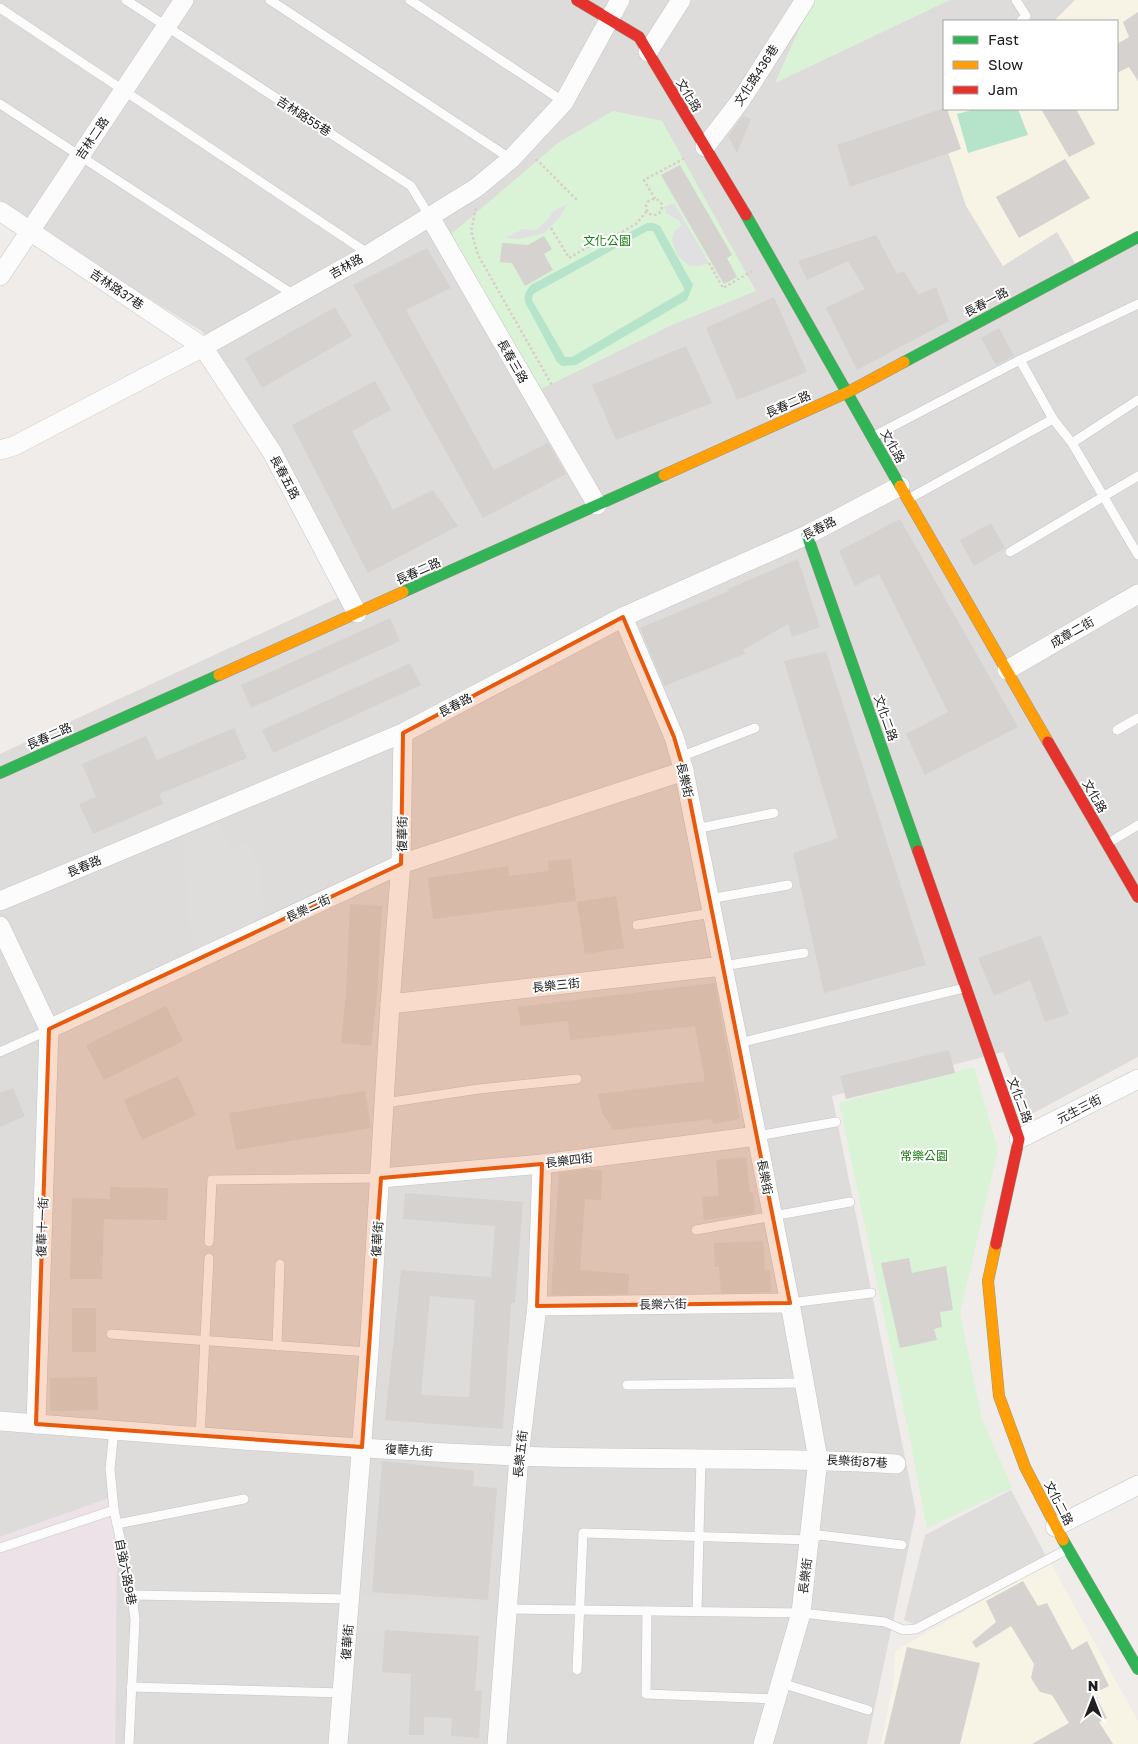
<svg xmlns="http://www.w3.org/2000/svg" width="1138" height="1744" font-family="'Golos Text','Noto Sans TC',sans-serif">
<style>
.residential{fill:#dedcdb;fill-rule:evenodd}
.industrial{fill:#ece2e8}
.education{fill:#f7f4e6}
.park{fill:#daf3d6}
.pitch{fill:#b6e4ca;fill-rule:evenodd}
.parking{fill:#dfdddc}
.plaza{fill:#e0e0e3}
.building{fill:#d5d2d0;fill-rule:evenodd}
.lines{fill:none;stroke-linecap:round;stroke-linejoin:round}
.lane-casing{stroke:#c6c4c3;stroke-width:10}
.street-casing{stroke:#c6c4c3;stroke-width:20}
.fast-casing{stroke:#999781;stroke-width:12}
.slow-casing{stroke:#999781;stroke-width:12}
.jam-casing{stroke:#999781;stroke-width:12}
.path{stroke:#dbcccc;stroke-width:2.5;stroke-dasharray:2.5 2.5;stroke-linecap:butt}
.lane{stroke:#fdfcfc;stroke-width:9}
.street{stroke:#fdfcfc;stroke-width:19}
.fast{stroke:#30b455;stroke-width:11}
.slow{stroke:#ff9f0a;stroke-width:11}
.jam{stroke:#e5322d;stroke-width:11}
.marked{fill:#e8590c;fill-opacity:0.2;stroke:#e8590c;stroke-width:4;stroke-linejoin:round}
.labels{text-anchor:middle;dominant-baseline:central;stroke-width:4;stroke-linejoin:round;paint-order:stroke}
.street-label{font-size:12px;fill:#202020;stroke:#fff}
.park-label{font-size:12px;fill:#147e0f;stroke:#fff}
</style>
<rect width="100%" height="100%" fill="#efece9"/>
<path class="residential" d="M 0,0 L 1138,0 L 1138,1057 L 1028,1116 L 1003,1052 L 832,1096 L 916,1512 L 867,1744 L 115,1744 L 117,1496 L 0,1537 L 0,754 L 353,591 L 203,332 L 0,207 ZM 944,21 L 1117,21 L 1117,109 L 944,109 Z"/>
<polygon class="industrial" points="117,1495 115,1744 0,1744 0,1537"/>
<g class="education">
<polygon points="1075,0 1138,0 1138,233 1076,265 1057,232 1003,266 966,206 935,113 944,108 1117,109 1117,21 1054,21"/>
<polygon points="1050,1562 1138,1721 1138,1744 881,1744 894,1680 895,1651"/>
</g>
<g class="park">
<polygon points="812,0 950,0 775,83"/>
<polygon points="613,111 662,121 756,291 672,325 539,390 449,236 558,143"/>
<polygon points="974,1067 998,1150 960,1313 982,1419 1012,1488 927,1528 910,1439 839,1103"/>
</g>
<g class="pitch">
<polygon points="976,109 1018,109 1028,135 968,153 957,114"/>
<path d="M 647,223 L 654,223 L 660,226 L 693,285 L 687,300 L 576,365 L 562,366 L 557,362 L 526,304 C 523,296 525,292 531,285 ZM 647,231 L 653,231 L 684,288 L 684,291 L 572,357 L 565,357 L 532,300 L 533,294 Z"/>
</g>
<g class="parking">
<polygon points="218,825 231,849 246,842 259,863 264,923 193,956 182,838"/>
<polygon points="1011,1490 1046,1556 916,1625 904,1620 925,1535"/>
<polygon points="358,1597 482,1603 479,1640 356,1631"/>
</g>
<g class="plaza">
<polygon points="568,203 559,218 544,233 519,239 505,238 523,229 536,230 549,218 552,212"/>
<polygon points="674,203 709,263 699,266 689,266 678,256 672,241 674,232 682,225 678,220 667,214 664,207"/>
</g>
<g class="building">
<polygon points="1138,12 1138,81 1129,67 1117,73 1117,44 1129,37 1123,22"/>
<polygon points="944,108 947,109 961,149 850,187 837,145"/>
<polygon points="1041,109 1076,109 1095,144 1069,157"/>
<polygon points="743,116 751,119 737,153 728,136"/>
<polygon points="1065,159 1090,198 1019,238 996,197"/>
<polygon points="680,165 732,255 727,258 737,277 724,284 661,175"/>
<polygon points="876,235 897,274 904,271 918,295 936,287 949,321 857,370 826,308 865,289 848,261 807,280 798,261"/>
<polygon points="544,236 552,249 544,254 553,270 525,286 512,263 500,262 502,243 528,245"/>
<polygon points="427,248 451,288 406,310 494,470 548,443 566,474 483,518 353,285"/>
<polygon points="774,297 807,372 737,400 706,328"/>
<polygon points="335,307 352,336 262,388 245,358"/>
<polygon points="999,328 1014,356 996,365 981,338"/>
<polygon points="686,346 712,403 616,440 592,385"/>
<polygon points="375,381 391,410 352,431 393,510 433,490 458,526 368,573 292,425"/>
<polygon points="900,519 1018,727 925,775 906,734 948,712 879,574 855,586 839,551"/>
<polygon points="991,523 1005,548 974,566 960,540"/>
<polygon points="798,559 820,627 792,637 788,624 743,650 745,654 664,686 640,628 729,591 728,589"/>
<polygon points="390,618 400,641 251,708 241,685"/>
<polygon points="826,651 926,965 824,993 793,853 838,838 784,661"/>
<polygon points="410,663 421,685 273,753 262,730"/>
<polygon points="234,728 247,758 159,794 163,804 93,834 79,804 96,797 82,764 146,736 157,760"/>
<polygon points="571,859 576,901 433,919 428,878 508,866 509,876 549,871 548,861"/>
<polygon points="616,896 624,948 585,954 577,902"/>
<polygon points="350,904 382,906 377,995 371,1046 341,1043 346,994"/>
<polygon points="1041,935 1069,1014 1045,1022 1030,980 994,996 978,958"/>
<polygon points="715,983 740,1119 713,1124 712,1119 613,1130 602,1112 598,1094 705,1081 695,1026 570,1040 568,1021 521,1026 518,1007"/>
<polygon points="166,1006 183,1041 104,1080 86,1045"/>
<polygon points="949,1050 955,1073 846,1099 840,1076"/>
<polygon points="178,1076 196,1115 142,1140 124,1100"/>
<polygon points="13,1088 25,1116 0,1127 0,1093"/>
<polygon points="365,1091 371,1128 236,1150 229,1113"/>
<polygon points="746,1157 750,1193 753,1192 755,1213 704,1220 702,1197 719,1196 716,1160"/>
<polygon points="588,1169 602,1170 601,1200 585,1199 580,1270 629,1274 628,1294 551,1295 559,1173"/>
<polygon points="110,1187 168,1188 167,1220 104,1219 102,1279 70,1279 72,1198 110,1199"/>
<path d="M 405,1193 L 523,1202 L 515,1303 L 511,1303 L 503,1429 L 385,1420 L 401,1270 L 491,1277 L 495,1226 L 403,1219 ZM 430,1296 L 475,1300 L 469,1397 L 421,1395 Z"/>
<polygon points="763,1241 765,1270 770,1270 771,1292 721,1293 719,1267 715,1267 714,1243"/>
<polygon points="909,1258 912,1273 946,1266 953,1310 940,1312 942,1327 934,1329 937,1340 900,1348 881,1263"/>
<rect x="72" y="1308" width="24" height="44"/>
<polygon points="97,1377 98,1410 50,1411 50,1378"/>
<polygon points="382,1461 474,1471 473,1486 497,1488 488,1600 372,1592"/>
<polygon points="1023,1581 1038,1606 1047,1603 1072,1650 1087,1641 1109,1686 1094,1693 1107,1718 1099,1722 1113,1744 1032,1744 1069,1723 1052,1695 1040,1692 1031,1678 1034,1664 1011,1626 976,1648 972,1642 996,1622 986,1601"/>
<polygon points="385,1630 479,1636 475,1691 482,1691 479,1738 451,1736 452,1718 424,1717 424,1735 409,1735 411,1674 382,1672"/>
<polygon points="907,1647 980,1663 960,1744 884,1744"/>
</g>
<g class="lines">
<defs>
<g id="lane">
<polyline points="126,0 411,186 430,217"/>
<polyline points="270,0 511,159"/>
<polyline points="410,0 564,102"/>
<polyline points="1016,0 1026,16 1021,21"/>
<polyline points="0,8 369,254"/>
<polyline points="0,104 294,295"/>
<polyline points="1020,360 1053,419 1072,443 1138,555"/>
<polyline points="874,436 1020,360 1138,304"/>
<polyline points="1072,443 1138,400"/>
<polyline points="910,498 1053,419"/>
<polyline points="1010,552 1138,476"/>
<polyline points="1117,730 1138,718"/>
<polyline points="680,757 755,728"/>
<polyline points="695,829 774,813"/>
<polyline points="1110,842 1138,825"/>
<polyline points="709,899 788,885"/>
<polyline points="637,925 712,913"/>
<polyline points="723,966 804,953"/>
<polyline points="739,1043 964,988"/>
<polyline points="0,1052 49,1030"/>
<polyline points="385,1103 479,1089 577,1079"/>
<polyline points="757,1136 836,1122"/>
<polyline points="696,1230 850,1202"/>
<polyline points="209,1242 212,1180 381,1178"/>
<polyline points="790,1303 871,1293"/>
<polyline points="111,1334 369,1352"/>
<polyline points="277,1346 280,1264"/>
<polyline points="627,1385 804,1383"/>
<polyline points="114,1430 110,1469 114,1510 132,1595 135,1620 129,1744"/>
<polyline points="200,1437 209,1258"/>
<polyline points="117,1524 244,1499"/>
<polyline points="0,1548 114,1510"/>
<polyline points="132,1595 350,1599"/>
<polyline points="507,1609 801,1613 885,1622 903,1630 916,1629 1066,1550"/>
<polyline points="647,1611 646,1694 777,1699"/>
<polyline points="697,1611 701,1458"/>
<polyline points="577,1670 583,1533 810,1540 819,1535 902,1545"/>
<polyline points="781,1683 868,1710"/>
<polyline points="131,1687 342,1693"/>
</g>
<g id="street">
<polyline points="648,52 681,0"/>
<polyline points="705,147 741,100 805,0"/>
<polyline points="0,211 203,347 272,452 357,613"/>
<polyline points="430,217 597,505"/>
<polyline points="0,276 184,0"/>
<polyline points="0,450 14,446 203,347 369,254 476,188 511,159 564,102 620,0"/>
<polyline points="623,617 674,737 684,771 790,1303 818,1459 801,1613 763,1744"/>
<polyline points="1007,670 1138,594"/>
<polyline points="0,901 403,733 623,617 807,535 900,486"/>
<polyline points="0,926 49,1029 401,864 684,771"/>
<polyline points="390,1004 723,966"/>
<polyline points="1019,1139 1138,1079"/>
<polyline points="381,1178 542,1164 757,1136"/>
<polyline points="537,1306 790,1303"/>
<path d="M 0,1421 C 172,1435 345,1449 517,1456 C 643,1461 770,1456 896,1464"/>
<polyline points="36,1424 49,1029"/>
<polyline points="1055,1527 1138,1485"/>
<polyline points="338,1744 369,1352 390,1004 401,864 403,733"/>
<polyline points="497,1744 519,1456 537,1306 542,1164"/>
</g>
<g id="fast">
<polyline points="746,215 900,486"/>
<polyline points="904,362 1138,237"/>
<polyline points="807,535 918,851"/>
<polyline points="403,592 664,475"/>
<polyline points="0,773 219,675"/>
<polyline points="1063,1540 1138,1669"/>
</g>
<g id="slow">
<polyline points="664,475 848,392 904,362"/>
<polyline points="900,486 1048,742"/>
<polyline points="219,675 403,592"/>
<polyline points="996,1244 988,1281 999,1396 1025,1467 1063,1540"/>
</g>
<g id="jam">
<polyline points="577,0 639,37 746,215"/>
<polyline points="1048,742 1138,897"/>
<polyline points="918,851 1019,1139 996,1244"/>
</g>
</defs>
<use href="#lane" class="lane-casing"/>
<use href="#street" class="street-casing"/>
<use href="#fast" class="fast-casing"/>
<use href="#slow" class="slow-casing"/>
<use href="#jam" class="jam-casing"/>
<g class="path">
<polyline points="536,159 577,200"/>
<polyline points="655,199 644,180 687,157"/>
<circle cx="654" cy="207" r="8"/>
<polyline points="476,208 471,231 478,255 553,387"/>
<polyline points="551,228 569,258 603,238 611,238 636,224 647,211"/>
<polyline points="709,263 723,288 754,270"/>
</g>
<use href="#lane" class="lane"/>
<use href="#street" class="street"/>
<use href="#fast" class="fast"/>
<use href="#slow" class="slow"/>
<use href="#jam" class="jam"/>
</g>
<path class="marked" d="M 623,617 L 674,737 L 684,771 L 790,1303 L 537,1306 L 542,1164 L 381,1178 L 362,1447 L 36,1424 L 49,1029 L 401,864 L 403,733 Z"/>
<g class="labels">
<g class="street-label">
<text transform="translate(756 75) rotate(-57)">文化路436巷</text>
<text transform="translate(689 95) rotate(59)">文化路</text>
<text transform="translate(304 116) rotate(33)">吉林路55巷</text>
<text transform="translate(92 138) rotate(-56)">吉林二路</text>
<text transform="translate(346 266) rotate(-29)">吉林路</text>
<text transform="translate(117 289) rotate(34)">吉林路37巷</text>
<text transform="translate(986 302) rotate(-28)">長春一路</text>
<text transform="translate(513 361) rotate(60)">長春三路</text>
<text transform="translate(788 404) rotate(-24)">長春二路</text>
<text transform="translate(893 446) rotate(61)">文化路</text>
<text transform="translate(285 477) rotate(62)">長春五路</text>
<text transform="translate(819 528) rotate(-27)">長春路</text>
<text transform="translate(418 571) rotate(-24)">長春二路</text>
<text transform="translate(1072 632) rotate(-30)">成章二街</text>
<text transform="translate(455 705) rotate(-28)">長春路</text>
<text transform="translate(886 718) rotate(71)">文化二路</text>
<text transform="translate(49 736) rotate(-24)">長春二路</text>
<text transform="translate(685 780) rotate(77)">長樂街</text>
<text transform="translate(1095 796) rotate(60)">文化路</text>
<text transform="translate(402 834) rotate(-89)">復華街</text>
<text transform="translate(84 866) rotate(-23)">長春路</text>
<text transform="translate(308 908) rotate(-25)">長樂二街</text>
<text transform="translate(556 985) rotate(-6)">長樂三街</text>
<text transform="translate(1020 1100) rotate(70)">文化二路</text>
<text transform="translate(1079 1109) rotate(-27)">元生三街</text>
<text transform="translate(569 1160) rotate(-7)">長樂四街</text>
<text transform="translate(765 1177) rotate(79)">長樂街</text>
<text transform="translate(42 1227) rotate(-88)">復華十一街</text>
<text transform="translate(377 1239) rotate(-86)">復華街</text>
<text transform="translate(663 1304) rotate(-1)">長樂六街</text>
<text transform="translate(409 1450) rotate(3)">復華九街</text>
<text transform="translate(520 1454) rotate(-84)">長樂五街</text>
<text transform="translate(857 1461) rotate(3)">長樂街87巷</text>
<text transform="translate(1059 1503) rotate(63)">文化二路</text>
<text transform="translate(126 1572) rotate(79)">自強六路9巷</text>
<text transform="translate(805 1576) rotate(-83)">長樂街</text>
<text transform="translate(347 1642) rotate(-85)">復華街</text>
</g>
<g class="park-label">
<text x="607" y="240">文化公園</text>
<text x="924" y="1155">常樂公園</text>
</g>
</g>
<rect x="943" y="20" width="175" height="90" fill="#ffffff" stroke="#a6a6a6"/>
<rect x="953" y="36" width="25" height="8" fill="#30b455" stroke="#a6a6a6"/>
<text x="988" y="45" font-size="15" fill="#202020">Fast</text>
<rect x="953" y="61" width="25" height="8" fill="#ff9f0a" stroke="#a6a6a6"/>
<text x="988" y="70" font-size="15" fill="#202020">Slow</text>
<rect x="953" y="86" width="25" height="8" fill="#e5322d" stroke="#a6a6a6"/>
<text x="988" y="95" font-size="15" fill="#202020">Jam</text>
<g transform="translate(1093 1699)" stroke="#ffffff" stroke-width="4" paint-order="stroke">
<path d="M0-4L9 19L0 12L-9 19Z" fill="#202020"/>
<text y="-8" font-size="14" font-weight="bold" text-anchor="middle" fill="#202020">N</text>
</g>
</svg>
